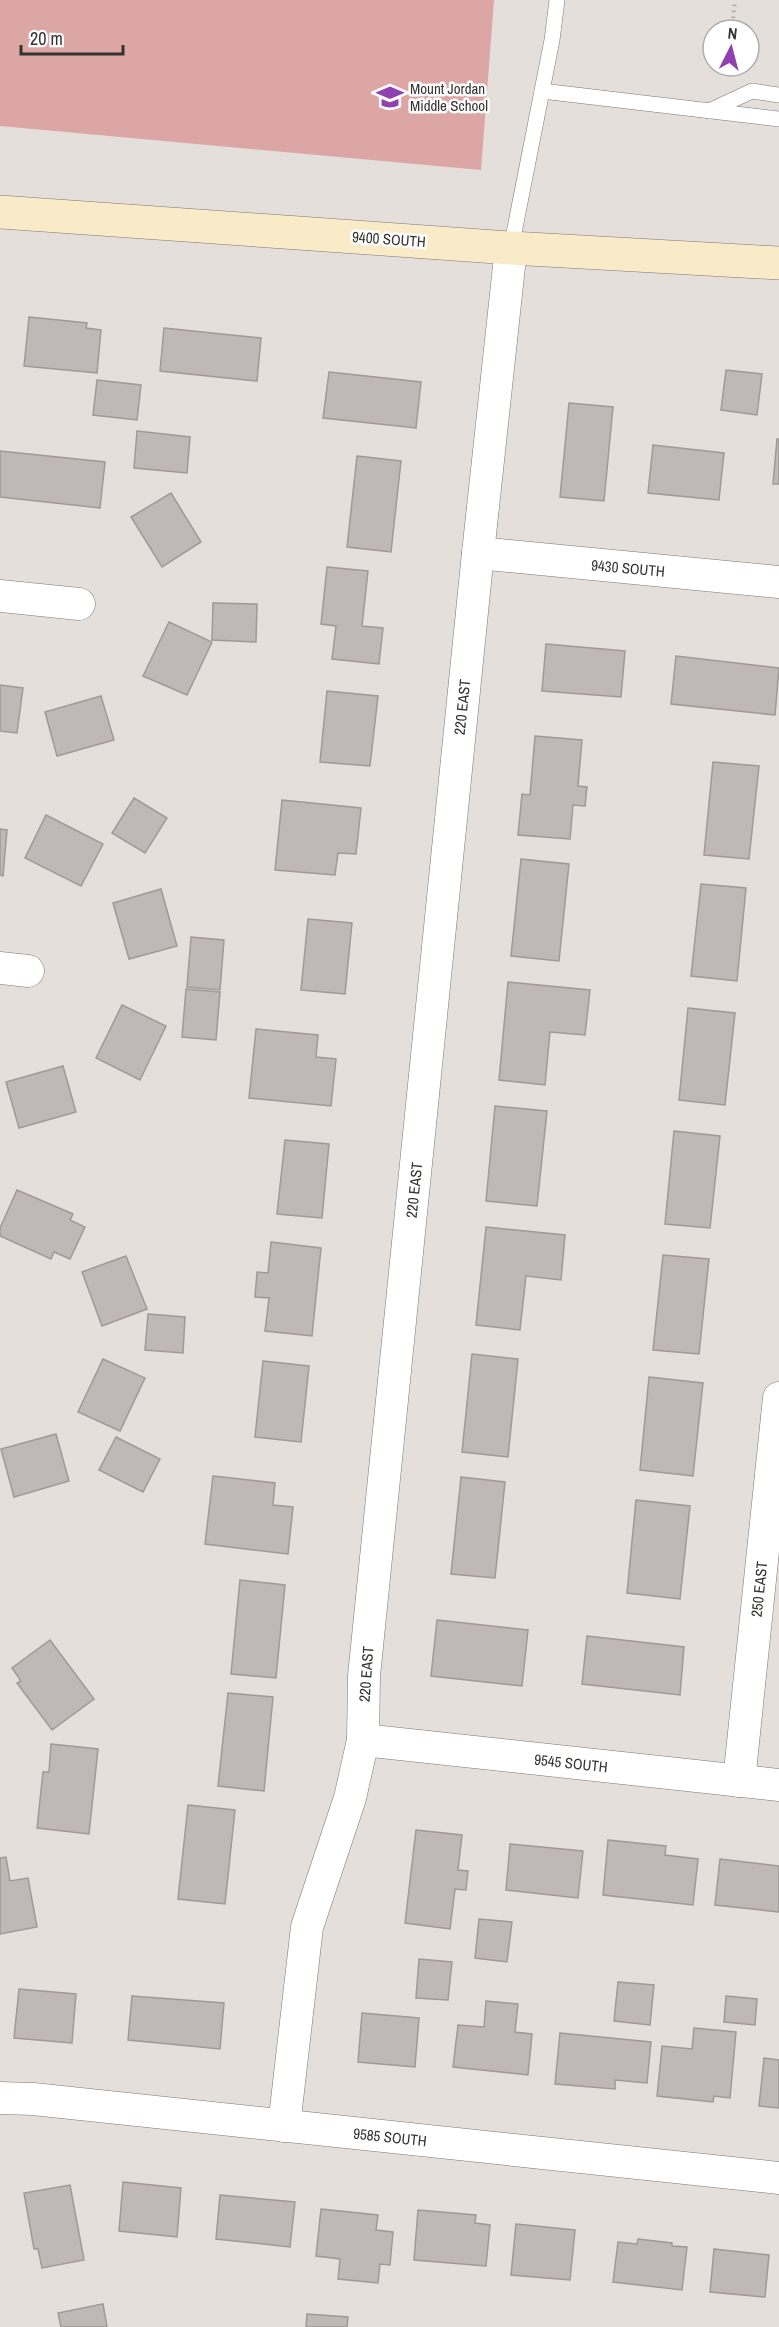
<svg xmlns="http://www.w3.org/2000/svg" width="779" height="2327" font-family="'Archivo Narrow',sans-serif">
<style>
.green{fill:#dca6a5}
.building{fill:#bfb8b6;stroke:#a09997;stroke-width:1.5}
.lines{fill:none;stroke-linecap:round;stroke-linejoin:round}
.lane-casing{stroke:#7c7773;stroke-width:16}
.street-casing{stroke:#7c7773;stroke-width:33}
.secondary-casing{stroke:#7c7773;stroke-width:34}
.path{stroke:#aea9a6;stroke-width:4;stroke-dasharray:1.5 4.5;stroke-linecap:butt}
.lane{stroke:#fff;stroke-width:15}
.street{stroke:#fff;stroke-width:32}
.secondary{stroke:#f9eac8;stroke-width:33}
.labels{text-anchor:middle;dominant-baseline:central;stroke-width:5;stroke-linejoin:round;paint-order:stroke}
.poi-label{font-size:15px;fill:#353331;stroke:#fff;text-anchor:start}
.street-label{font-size:15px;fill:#353331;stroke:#fff}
</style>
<rect width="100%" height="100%" fill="#e5dfdb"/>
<polygon class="green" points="0,0 494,0 481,170 0,126"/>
<g class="building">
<polygon points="29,317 87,323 86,328 101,330 97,373 24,366"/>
<polygon points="164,328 261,338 257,381 160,371"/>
<polygon points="726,370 762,374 757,415 721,410"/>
<polygon points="329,372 421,382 416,428 323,418"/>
<polygon points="97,380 141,385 137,420 93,415"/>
<polygon points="569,403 613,407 604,501 560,497"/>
<polygon points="137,431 190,437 187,473 134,468"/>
<polygon points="777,439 779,439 779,484 773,484"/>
<polygon points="653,445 724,453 719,500 648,493"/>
<polygon points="0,451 105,462 100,508 0,497"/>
<polygon points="357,456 401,461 391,552 347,547"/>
<polygon points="171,493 201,542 162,567 131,517"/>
<polygon points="327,567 368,571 362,626 383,628 379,664 332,659 336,626 321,624"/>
<polygon points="213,603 257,604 256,642 212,640"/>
<polygon points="169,622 212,642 187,695 143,676"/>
<polygon points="546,644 625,651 621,697 542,691"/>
<polygon points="676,656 779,668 775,715 671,704"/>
<polygon points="0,685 23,688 17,733 0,731"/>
<polygon points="327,691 378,696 370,766 320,762"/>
<polygon points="101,696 114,740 57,756 45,712"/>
<polygon points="535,736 582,740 578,786 587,787 585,806 573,805 570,839 518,835 522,794 530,795"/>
<polygon points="713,762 759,766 749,859 704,855"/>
<polygon points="134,798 167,818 145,853 112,833"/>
<polygon points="282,800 361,808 356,854 338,853 335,875 275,870"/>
<polygon points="46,815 103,844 81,886 25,858"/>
<polygon points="0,829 7,830 3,876 0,875"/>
<polygon points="521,859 569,864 559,961 511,956"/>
<polygon points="701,884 746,888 737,981 691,976"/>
<polygon points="161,889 177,946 129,959 113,903"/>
<polygon points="308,919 352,923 345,994 301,990"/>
<polygon points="191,937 224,940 220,990 187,987"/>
<polygon points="508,982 590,990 585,1035 550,1032 545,1085 499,1080"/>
<polygon points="186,989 220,992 216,1040 182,1037"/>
<polygon points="122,1005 166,1026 140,1080 96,1058"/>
<polygon points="688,1008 735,1013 725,1105 679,1100"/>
<polygon points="256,1029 318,1035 316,1057 336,1059 331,1106 249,1098"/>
<polygon points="63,1066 76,1112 19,1128 6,1082"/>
<polygon points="495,1106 547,1111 537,1206 486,1201"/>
<polygon points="674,1131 720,1136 710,1228 665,1224"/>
<polygon points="285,1140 329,1144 322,1218 277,1214"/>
<polygon points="17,1190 73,1214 70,1220 85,1227 70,1259 54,1252 51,1259 0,1236 0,1228"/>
<polygon points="486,1227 565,1235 561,1280 526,1276 520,1330 476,1325"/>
<polygon points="271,1242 321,1248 312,1336 265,1331 269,1298 255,1297 257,1272 268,1273"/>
<polygon points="663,1255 709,1259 699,1354 653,1350"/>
<polygon points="126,1256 147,1309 102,1326 82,1272"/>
<polygon points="148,1314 185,1317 183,1353 145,1350"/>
<polygon points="472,1354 518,1359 508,1457 462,1452"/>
<polygon points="103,1359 145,1378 120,1431 78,1412"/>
<polygon points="263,1361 309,1366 301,1442 255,1437"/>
<polygon points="649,1377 703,1383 693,1476 640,1470"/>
<polygon points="56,1434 69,1481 14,1497 1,1449"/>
<polygon points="116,1437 160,1459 143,1492 99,1470"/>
<polygon points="213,1476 275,1483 273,1505 293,1507 288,1554 205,1544"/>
<polygon points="461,1477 505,1482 495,1578 451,1574"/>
<polygon points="636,1500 690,1506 680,1599 627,1593"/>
<polygon points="240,1580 285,1585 276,1678 231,1674"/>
<polygon points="437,1620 528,1630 522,1686 431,1676"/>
<polygon points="587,1636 684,1647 680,1695 582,1684"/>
<polygon points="50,1640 94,1699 52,1730 17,1683 21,1681 12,1668"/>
<polygon points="228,1693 273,1697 264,1791 218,1786"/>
<polygon points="51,1744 98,1749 89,1834 37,1828 43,1772 49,1772"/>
<polygon points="188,1805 235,1810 225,1904 178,1899"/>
<polygon points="416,1830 462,1835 458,1870 468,1871 466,1890 455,1889 450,1929 405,1923"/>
<polygon points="608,1840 666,1846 665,1855 698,1859 693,1905 603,1895"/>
<polygon points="510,1844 583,1851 578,1898 506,1890"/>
<polygon points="6,1857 10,1881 28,1878 37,1927 0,1934 0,1858"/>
<polygon points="720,1859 779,1866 779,1912 715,1905"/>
<polygon points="479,1919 512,1922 507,1962 475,1958"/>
<polygon points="419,1959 452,1962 448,2000 416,1998"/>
<polygon points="618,1982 654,1985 650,2025 614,2021"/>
<polygon points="19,1989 76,1994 72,2043 14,2038"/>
<polygon points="132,1996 224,2003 220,2049 128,2040"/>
<polygon points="726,1996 757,1999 755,2025 724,2022"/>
<polygon points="486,2001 518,2004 515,2032 532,2034 528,2075 453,2067 458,2025 484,2027"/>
<polygon points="362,2013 419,2018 415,2067 358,2062"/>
<polygon points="694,2028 736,2032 730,2098 714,2096 713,2102 657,2096 662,2046 692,2049"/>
<polygon points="560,2033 651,2042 647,2083 615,2080 615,2089 555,2084"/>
<polygon points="764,2058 779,2060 779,2108 759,2106"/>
<polygon points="123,2182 181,2188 177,2237 119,2231"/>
<polygon points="70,2185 84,2260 42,2268 38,2249 34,2249 24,2193"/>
<polygon points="220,2195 295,2202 290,2247 216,2239"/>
<polygon points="321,2209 378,2215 376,2230 393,2232 390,2265 380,2264 378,2283 338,2279 340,2259 316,2256"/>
<polygon points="418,2210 476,2215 475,2223 490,2225 486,2266 414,2260"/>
<polygon points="516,2224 575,2230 570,2280 511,2275"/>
<polygon points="638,2239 672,2243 672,2246 687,2247 682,2290 613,2282 618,2242 637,2244"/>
<polygon points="714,2249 769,2255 765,2297 710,2292"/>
<polygon points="103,2304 107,2327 61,2327 58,2313"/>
<polygon points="307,2314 348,2317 347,2327 306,2327"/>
</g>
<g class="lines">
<defs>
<g id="lane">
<polyline points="542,91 779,119"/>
<polyline points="709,111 752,91 779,95"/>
<polyline points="511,248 552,40 557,0"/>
</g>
<g id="street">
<polyline points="478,553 779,582"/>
<polyline points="0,596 79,604"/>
<polyline points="0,968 28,971"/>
<polyline points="363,1740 779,1785"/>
<polyline points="739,1781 779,1398"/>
<polyline points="0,2098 33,2099 779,2178"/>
<polyline points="284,2126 307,1927 350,1798 363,1740 364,1676 478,553 511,248"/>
</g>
<polyline id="secondary" points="0,212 511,248 779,263"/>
</defs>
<use href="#lane" class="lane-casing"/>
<use href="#street" class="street-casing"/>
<use href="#secondary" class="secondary-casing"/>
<g class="path">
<polyline points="732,30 735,0"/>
<polyline points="728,76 729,66"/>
</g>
<use href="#lane" class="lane"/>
<use href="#street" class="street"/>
<use href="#secondary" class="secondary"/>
</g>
<defs>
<symbol id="school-bare" viewBox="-9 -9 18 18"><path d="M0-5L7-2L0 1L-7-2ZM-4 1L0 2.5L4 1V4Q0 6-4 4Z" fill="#8f41b2" stroke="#fff" stroke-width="2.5" paint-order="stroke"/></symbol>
</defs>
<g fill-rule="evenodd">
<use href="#school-bare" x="371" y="78" width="38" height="38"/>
</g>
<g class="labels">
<g class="poi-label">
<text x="410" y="88">Mount Jordan<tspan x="410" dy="17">Middle School</tspan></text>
</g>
<g class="street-label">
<text transform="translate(389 239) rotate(4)">9400 SOUTH</text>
<text transform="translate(628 568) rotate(5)">9430 SOUTH</text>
<text transform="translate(462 707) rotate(-84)">220 EAST</text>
<text transform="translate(414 1190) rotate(-84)">220 EAST</text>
<text transform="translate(759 1589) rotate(-84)">250 EAST</text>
<text transform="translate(366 1674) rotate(-86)">220 EAST</text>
<text transform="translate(571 1763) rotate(6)">9545 SOUTH</text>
<text transform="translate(390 2137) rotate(6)">9585 SOUTH</text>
</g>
</g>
<g transform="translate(731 48) rotate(6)"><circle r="28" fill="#ffffff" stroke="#aeadad" stroke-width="1.5"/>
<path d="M0-4.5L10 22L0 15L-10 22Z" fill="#8f41b2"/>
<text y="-9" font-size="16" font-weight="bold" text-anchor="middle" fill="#353331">N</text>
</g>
<path d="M21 45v9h102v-9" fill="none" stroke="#353331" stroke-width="3"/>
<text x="30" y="45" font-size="18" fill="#353331" stroke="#ffffff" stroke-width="4.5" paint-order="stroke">20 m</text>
</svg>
